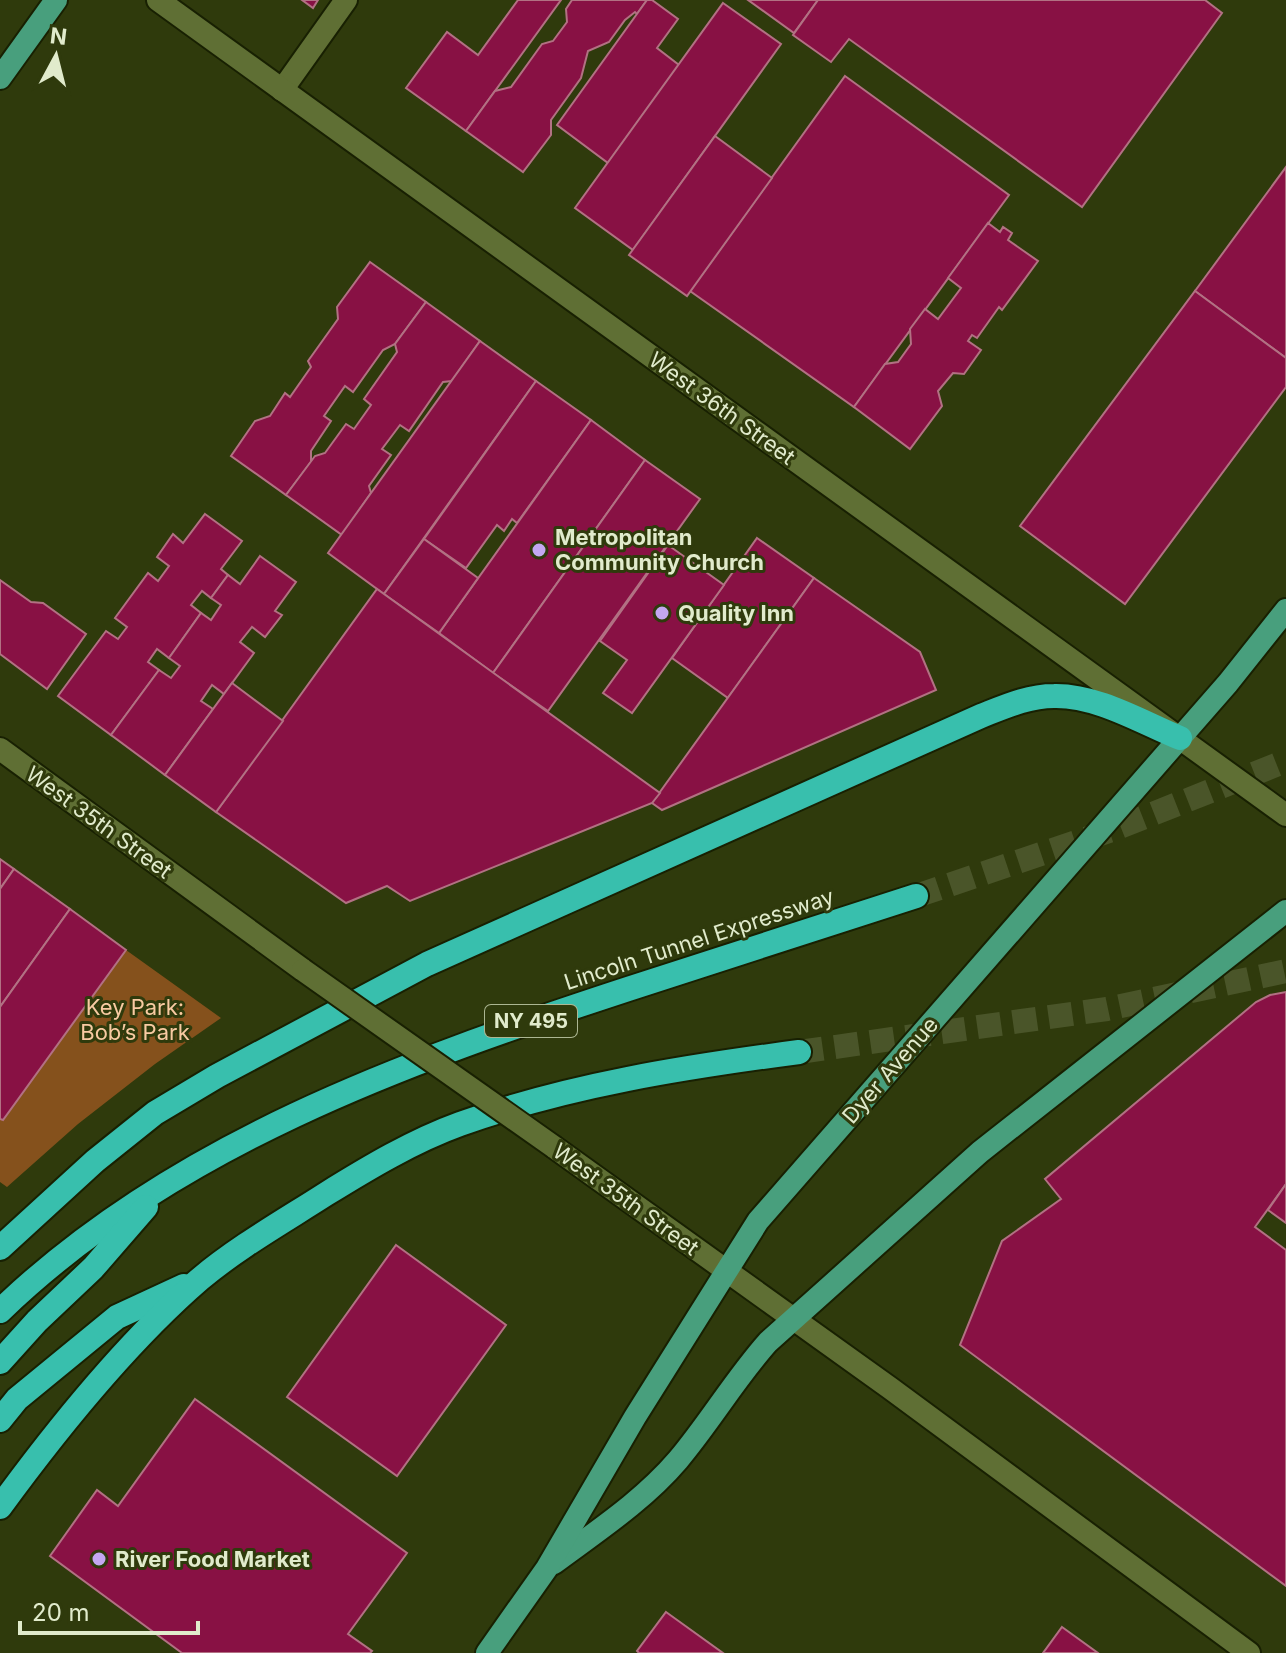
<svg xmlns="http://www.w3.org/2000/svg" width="1286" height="1653" font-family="Inter,sans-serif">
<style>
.green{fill:#85511c}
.building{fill:#814;stroke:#b27183;stroke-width:2}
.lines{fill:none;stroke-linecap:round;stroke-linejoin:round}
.motorway-tunnel{stroke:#4a5529;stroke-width:24;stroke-dasharray:24 12;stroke-linecap:butt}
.service-casing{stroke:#182002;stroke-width:26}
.minor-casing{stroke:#182002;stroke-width:26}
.secondary-casing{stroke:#182002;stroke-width:26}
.primary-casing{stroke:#182002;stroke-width:26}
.motorway-casing{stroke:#182002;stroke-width:28}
.service{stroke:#5f6f34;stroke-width:22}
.minor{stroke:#5f6f34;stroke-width:22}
.secondary{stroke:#5f6f34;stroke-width:22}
.primary{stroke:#489f7d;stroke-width:22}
.motorway{stroke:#38bfad;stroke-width:24}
.minor-bridge-casing{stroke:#182002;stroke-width:26;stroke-linecap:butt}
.minor-bridge{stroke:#5f6f34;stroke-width:22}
.poi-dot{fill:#c4a7f1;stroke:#2f3a0c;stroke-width:3}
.labels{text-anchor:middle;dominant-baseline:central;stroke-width:6;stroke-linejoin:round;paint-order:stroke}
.shield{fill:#2f3a0c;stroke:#acb692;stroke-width:2}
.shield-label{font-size:20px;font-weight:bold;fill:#e1ebcc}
.street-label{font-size:22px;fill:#e1ebcc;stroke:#2f3a0c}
.poi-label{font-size:22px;font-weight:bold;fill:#e1ebcc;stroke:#2f3a0c;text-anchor:start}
.park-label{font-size:22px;fill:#f8caa2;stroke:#2f3a0c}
</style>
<rect width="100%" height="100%" fill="#2f3a0c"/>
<polygon class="green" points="126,950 221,1018 155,1064 78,1124 7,1187 0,1182 0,1119 3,1120"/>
<g class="building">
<polygon points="302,0 318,0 313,8"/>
<polygon points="518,0 561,0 466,131 406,88 447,32 478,55"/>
<polygon points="572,0 647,0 637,14 635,12 625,20 609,42 588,51 581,78 551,120 551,135 523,172 466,131 495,91 511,87 542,44 553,41 567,22 566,9"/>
<polygon points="647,0 652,0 678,19 657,48 679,65 608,163 557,125"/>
<polygon points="748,0 818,0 794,33"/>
<polygon points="818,0 1205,0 1222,13 1082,207 849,39 831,62 793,35"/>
<polygon points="723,3 781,44 633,250 575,208"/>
<polygon points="845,76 1009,195 854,407 690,291"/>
<polygon points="715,136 772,178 687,296 629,255"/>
<polygon points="1286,167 1286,358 1195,291"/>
<polygon points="988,223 1000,232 1003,227 1012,233 1008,240 1038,261 1002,310 999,307 977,338 972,335 968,341 981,350 964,374 953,373 938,391 942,406 910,449 854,407 885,364 898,362 911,344 910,329 925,309 938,319 961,288 948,278"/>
<polygon points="370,262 426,302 395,344 383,350 353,392 345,386 324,416 331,421 311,451 311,462 286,495 231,456 255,421 270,416 285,393 290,397 311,367 308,361 338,319 337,307"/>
<polygon points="1195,291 1286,358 1286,387 1125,604 1020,526"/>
<polygon points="426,302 480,341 452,381 443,382 409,431 400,425 382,449 391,455 369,486 371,493 342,535 286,495 315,456 325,453 346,424 354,429 371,405 364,399 397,352 395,344"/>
<polygon points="480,341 536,381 384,594 328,553"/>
<polygon points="536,381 591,420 517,523 512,519 504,531 497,525 466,568 424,539"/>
<polygon points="591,420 645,460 493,673 439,633"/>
<polygon points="645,460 700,499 548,711 493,673"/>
<polygon points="205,514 242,541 221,569 228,575 211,598 202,591 191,605 201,613 169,658 157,649 148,662 159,670 111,735 58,696 106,631 118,639 127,627 115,618 148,573 158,581 169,566 157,557 173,534 183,543"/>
<polygon points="757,538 814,578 728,698 672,658"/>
<polygon points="424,539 478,578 439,633 384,594"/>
<polygon points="668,545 724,585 632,713 603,693 627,660 600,641"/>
<polygon points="260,556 296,582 275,611 282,615 265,637 252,627 240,642 254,653 224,694 212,685 201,701 213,709 165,775 111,735 159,670 171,678 180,666 169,658 201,613 211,620 221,605 211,598 228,575 240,584"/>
<polygon points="814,578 920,652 936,690 662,810 652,803"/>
<polygon points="0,580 31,602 43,603 86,634 47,689 0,654"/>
<polygon points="377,589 660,793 652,803 410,901 387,886 346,903 216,812"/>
<polygon points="232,683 283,721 216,812 165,775"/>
<polygon points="0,859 14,869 0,889"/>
<polygon points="14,869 70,909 0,1007 0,889"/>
<polygon points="70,909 126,950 3,1120 0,1119 0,1007"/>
<polygon points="1286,992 1286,1184 1255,1227 1286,1250 1286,1586 960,1345 1002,1241 1061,1199 1045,1179 1256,1002 1270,995"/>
<polygon points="1286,1184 1286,1223 1268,1210"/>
<polygon points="396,1245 506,1325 397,1476 287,1397"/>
<polygon points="195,1399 407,1553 348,1634 372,1651 370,1653 182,1653 50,1556 97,1490 118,1506"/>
<polygon points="666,1612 723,1653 639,1653 637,1651"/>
<polygon points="1062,1627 1098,1653 1043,1653"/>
</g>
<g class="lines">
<g class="motorway-tunnel">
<polyline points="916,896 1112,830 1286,761"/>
<polyline points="799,1052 1107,1009 1286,971"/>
</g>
<defs>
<polyline id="service" points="282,90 346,0"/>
<g id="minor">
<polyline points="0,749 303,970"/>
<polyline points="554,1147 890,1388 1249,1653"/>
</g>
<polyline id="secondary" points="158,0 1286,815"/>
<g id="primary">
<polyline points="0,78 56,0"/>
<path d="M 554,1563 C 597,1531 643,1501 678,1460 C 710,1422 735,1379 768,1342 L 980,1152 L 1286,911"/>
<polyline points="487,1653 547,1568 635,1417 758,1221 1228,683 1286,610"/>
</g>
<g id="motorway">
<path d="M 0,1248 L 95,1161 L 155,1113 L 217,1076 L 427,964 L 981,716 C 1004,707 1028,696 1054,696 C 1097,695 1141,722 1180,738"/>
<path d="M 0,1311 C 172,1145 405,1062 628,989 C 724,958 820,927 916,896"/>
<polyline points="0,1362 37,1321 93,1268 146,1207"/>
<polyline points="0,1420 17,1399 117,1317 184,1286"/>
<path d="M 0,1507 C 57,1429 127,1342 200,1279 C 238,1247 284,1221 326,1194 C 368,1168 413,1141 460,1124 C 569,1085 685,1067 799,1052"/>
</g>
</defs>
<use href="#service" class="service-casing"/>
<use href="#minor" class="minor-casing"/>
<use href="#secondary" class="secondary-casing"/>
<use href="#primary" class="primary-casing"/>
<use href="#motorway" class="motorway-casing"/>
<use href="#service" class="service"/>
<use href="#minor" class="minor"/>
<use href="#secondary" class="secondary"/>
<use href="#primary" class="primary"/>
<use href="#motorway" class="motorway"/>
<defs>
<polyline id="minor-bridge" points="303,970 554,1147"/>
</defs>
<use href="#minor-bridge" class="minor-bridge-casing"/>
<use href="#minor-bridge" class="minor-bridge"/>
</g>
<g class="poi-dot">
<circle cx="539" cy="550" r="8"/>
<circle cx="662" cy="613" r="8"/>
<circle cx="99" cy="1559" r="8"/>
</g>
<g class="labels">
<rect class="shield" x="485" y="1005" width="92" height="32" rx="6"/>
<g class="shield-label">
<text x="531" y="1021">NY 495</text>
</g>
<g class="street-label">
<text transform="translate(722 408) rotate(36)">West 36th Street</text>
<text transform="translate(99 822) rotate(36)">West 35th Street</text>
<text transform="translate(699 939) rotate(-18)">Lincoln Tunnel Expressway</text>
<text transform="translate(890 1070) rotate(-49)">Dyer Avenue</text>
<text transform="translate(626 1199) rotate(36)">West 35th Street</text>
</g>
<g class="poi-label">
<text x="555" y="537">Metropolitan<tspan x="555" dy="25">Community Church</tspan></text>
<text x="678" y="613">Quality Inn</text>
<text x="115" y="1559">River Food Market</text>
</g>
<g class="park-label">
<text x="135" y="1007">Key Park:<tspan x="135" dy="25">Bob’s Park</tspan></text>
</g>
</g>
<g transform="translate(56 56) rotate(7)" stroke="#2f3a0c" stroke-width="6" paint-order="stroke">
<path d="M0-6L14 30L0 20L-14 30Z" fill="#e1ebcc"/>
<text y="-12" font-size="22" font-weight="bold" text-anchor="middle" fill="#e1ebcc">N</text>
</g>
<path d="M20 1621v12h178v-12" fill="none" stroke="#e1ebcc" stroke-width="4"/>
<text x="32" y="1621" font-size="24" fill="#e1ebcc" stroke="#2f3a0c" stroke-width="6" paint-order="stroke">20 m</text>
</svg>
